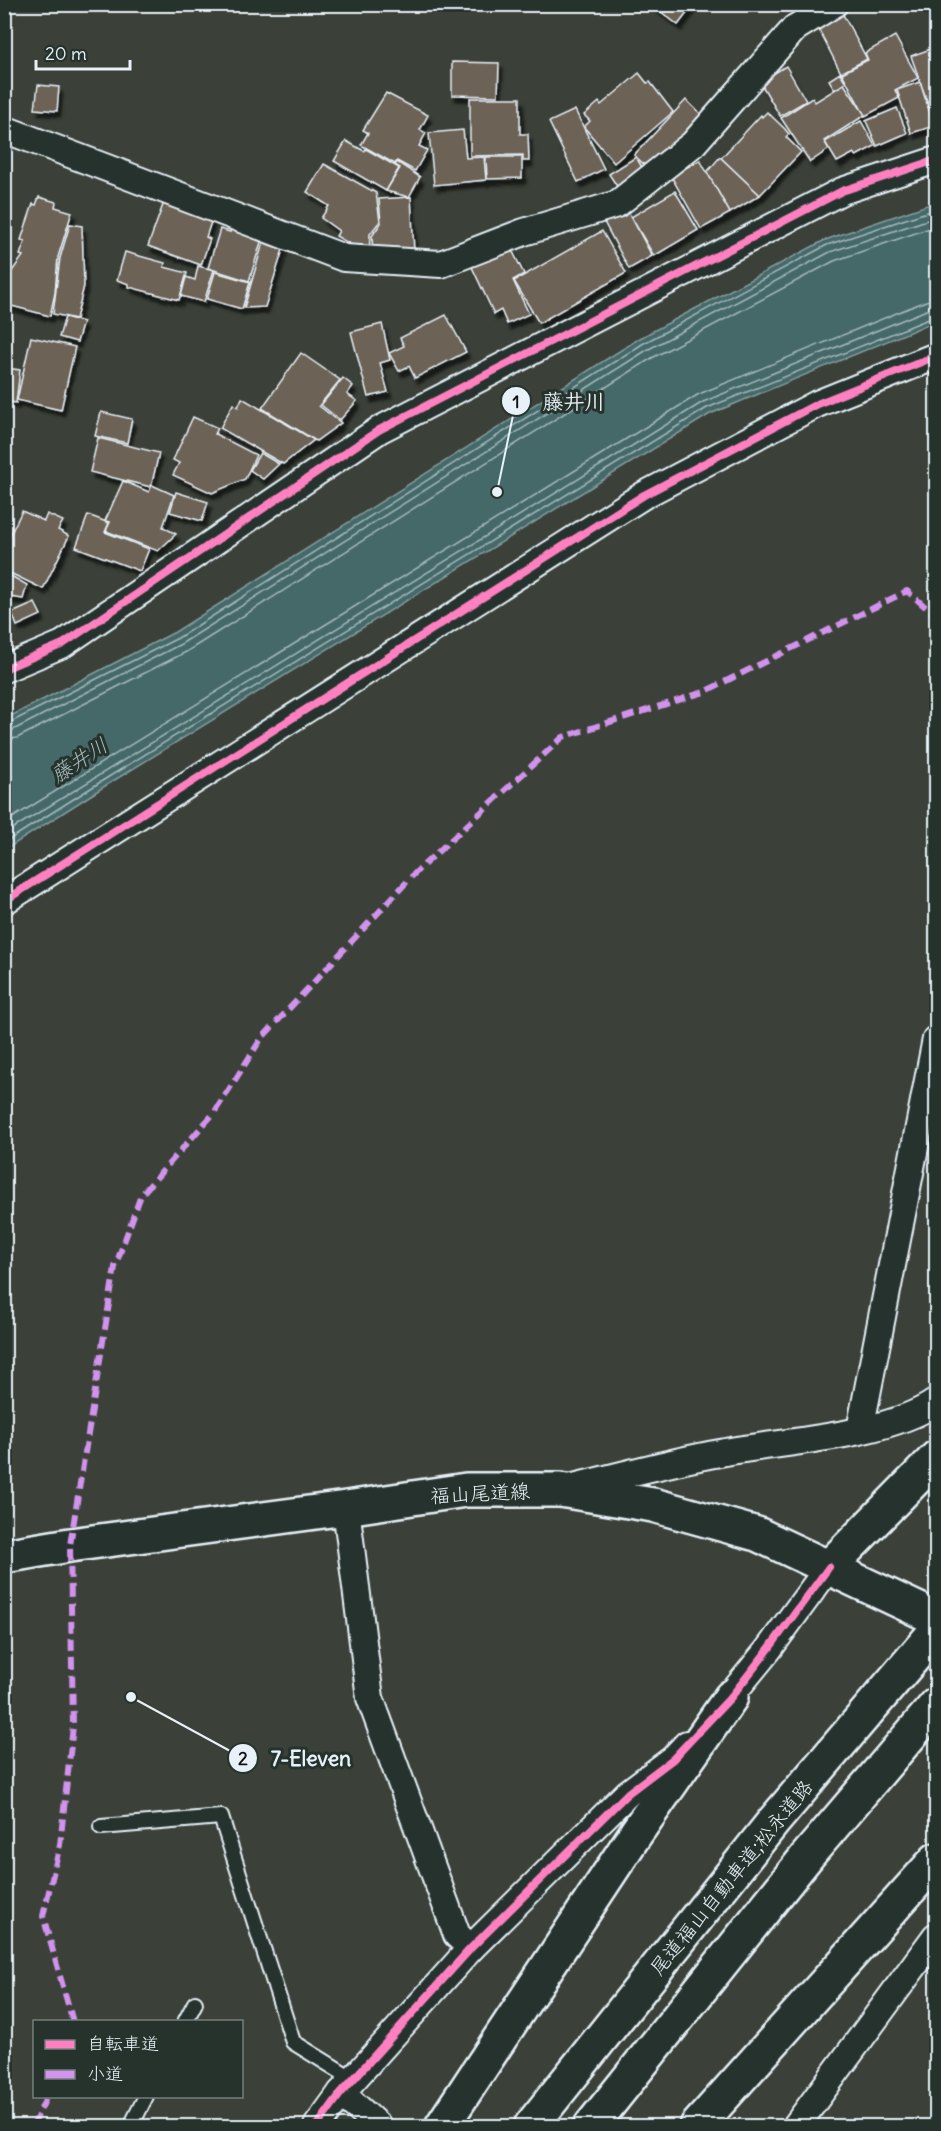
<svg xmlns="http://www.w3.org/2000/svg" width="941" height="2131" font-family="Delius,'Klee One',sans-serif">
<style>
.water{fill:#446867;stroke:#869fa1;stroke-width:1.5}
.lines{fill:none;stroke-linecap:round;stroke-linejoin:round}
.shore{stroke:#a6babe;stroke-width:1.5}
.building{fill:#6c6256;stroke:#e8f1f8;stroke-width:1.5;filter:url(#shadow)}
.lane-casing{stroke:#e8f1f8;stroke-width:18}
.street-casing{stroke:#e8f1f8;stroke-width:30}
.primary-casing{stroke:#e8f1f8;stroke-width:38}
.highway-casing{stroke:#e8f1f8;stroke-width:38}
.lane{stroke:#26332d;stroke-width:14}
.street{stroke:#26332d;stroke-width:26}
.primary{stroke:#26332d;stroke-width:33}
.highway{stroke:#26332d;stroke-width:33}
.quiet{stroke:#d193ec;stroke-width:6;stroke-dasharray:12 6;stroke-linecap:butt}
.cycleway-casing{stroke:#26332d;stroke-width:11}
.cycleway{stroke:#ff80c0;stroke-width:8}
.labels{text-anchor:middle;dominant-baseline:central;stroke-width:6;stroke-linejoin:round;paint-order:stroke}
.street-label{font-size:20px;fill:#e8f1f8;stroke:#26332d}
.water-label{font-size:21px;font-style:italic;fill:#a6babe;stroke:#26332d}
.leader{fill:none;stroke:#e8f1f8;stroke-width:2}
.callout-dot{fill:#e8f1f8;stroke:#26332d;stroke-width:2}
.mark-label{font-size:18px;text-anchor:middle;font-weight:bold;fill:#111}
.callout-label{font-size:21px;text-anchor:middle;font-weight:bold;fill:#e8f1f8;stroke:#26332d;stroke-width:6;stroke-linejoin:round;paint-order:stroke}
</style>
<defs>
<filter id="shadow"><feDropShadow dx="3.5" dy="6" stdDeviation="1.5" flood-color="#0009"/></filter>
</defs>
<rect width="100%" height="100%" fill="#3b4139"/>
<filter id="ink" filterUnits="userSpaceOnUse"><feTurbulence type="fractalNoise" baseFrequency=".0167" numOctaves="2"/><feDisplacementMap in="SourceGraphic" scale="12" xChannelSelector="R" yChannelSelector="G"/><feConvolveMatrix kernelMatrix="1 2 1 2 8 2 1 2 1" color-interpolation-filters="sRGB"/></filter>
<g filter="url(#ink)">
<polygon class="water" points="936,202 936,321 710,414 105,786 5,850 5,719 175,632 640,338 825,240"/>
<g class="lines">
<g class="shore">
<polyline points="4,724 9,723 178,638 644,343 827,245 936,209"/>
<polyline points="4,731 13,730 181,644 647,350 830,252 936,217"/>
<polyline points="4,740 17,738 186,652 652,358 834,261 936,226"/>
<polyline points="4,823 699,394 926,301 936,299"/>
<polyline points="4,834 703,402 929,309 936,308"/>
<polyline points="4,843 102,781 707,408 936,316"/>
</g>
</g>
<g class="building">
<polygon points="651,4 694,4 678,25"/>
<polygon points="932,4 936,4 936,25 925,9"/>
<polygon points="840,9 867,59 841,73 815,22"/>
<polygon points="895,36 918,78 895,90 899,98 865,116 842,73 868,60 865,53"/>
<polygon points="936,47 936,126 911,56"/>
<polygon points="452,62 499,63 498,96 452,95"/>
<polygon points="786,66 806,101 780,116 760,82"/>
<polygon points="639,73 647,83 650,82 673,112 614,163 584,127 590,121 584,115 599,102 601,105"/>
<polygon points="840,73 846,82 835,90 829,80"/>
<polygon points="920,82 934,126 911,133 897,90"/>
<polygon points="844,84 865,115 824,141 829,149 810,162 781,118 812,98 815,102"/>
<polygon points="38,85 59,87 57,111 35,109"/>
<polygon points="386,93 428,115 420,130 426,133 419,146 427,150 415,171 397,161 395,164 361,145 368,133 363,130"/>
<polygon points="470,98 520,98 520,134 528,134 529,161 523,161 523,155 470,156"/>
<polygon points="686,100 704,117 652,172 634,155"/>
<polygon points="897,108 907,133 877,146 866,121"/>
<polygon points="575,110 604,169 578,182 549,122"/>
<polygon points="767,112 784,128 789,134 786,137 801,152 760,195 721,158 761,115 762,117"/>
<polygon points="861,121 875,146 856,156 854,153 837,162 825,142"/>
<polygon points="463,130 466,158 484,157 486,180 434,185 429,133"/>
<polygon points="346,141 364,151 366,149 399,168 386,191 334,161"/>
<polygon points="486,157 522,157 522,178 487,179"/>
<polygon points="636,157 646,174 620,191 609,174"/>
<polygon points="720,157 760,195 730,213 707,172"/>
<polygon points="700,160 730,213 701,229 671,176"/>
<polygon points="397,162 420,177 409,197 386,191 400,168 395,165"/>
<polygon points="324,164 376,193 380,221 370,234 369,255 336,236 339,231 321,218 329,206 307,192"/>
<polygon points="675,191 698,230 654,256 631,217"/>
<polygon points="39,197 56,202 55,207 72,212 58,257 55,293 50,316 4,304 4,272 10,274 23,256 20,255 25,241 21,240 33,204 36,205"/>
<polygon points="411,197 414,252 373,255 372,236 381,223 379,199"/>
<polygon points="164,202 212,219 206,237 210,239 201,265 148,246"/>
<polygon points="627,209 652,256 629,269 604,222"/>
<polygon points="70,224 82,226 84,286 76,319 53,314 60,258"/>
<polygon points="220,229 230,232 231,230 262,239 249,281 208,268"/>
<polygon points="602,231 626,273 539,323 514,281"/>
<polygon points="265,236 285,243 265,307 244,308"/>
<polygon points="511,248 524,274 513,280 529,314 507,324 501,310 494,314 472,267"/>
<polygon points="125,252 165,263 164,267 187,273 179,300 129,287 129,284 117,280"/>
<polygon points="198,266 214,270 204,302 181,296 186,277 195,280"/>
<polygon points="215,272 250,282 242,309 207,299"/>
<polygon points="446,315 466,352 415,378 409,366 399,371 389,353 404,346 400,338"/>
<polygon points="65,317 83,322 77,342 59,337"/>
<polygon points="382,324 390,360 380,363 388,392 368,397 351,332"/>
<polygon points="31,337 75,347 61,410 17,400"/>
<polygon points="301,353 340,380 319,406 341,423 316,441 262,408"/>
<polygon points="6,368 20,370 16,403 4,401"/>
<polygon points="343,378 353,386 347,394 357,401 340,420 321,405"/>
<polygon points="242,398 314,440 283,464 220,428 233,404 238,407"/>
<polygon points="101,412 132,419 127,443 95,436"/>
<polygon points="193,417 218,428 215,434 256,455 245,479 212,493 173,475 179,463 173,460"/>
<polygon points="98,438 159,453 151,487 90,472"/>
<polygon points="260,453 279,464 263,479 250,470"/>
<polygon points="123,481 149,492 152,485 174,495 163,527 176,534 158,551 106,531 110,522 105,521"/>
<polygon points="176,492 208,502 202,521 170,512"/>
<polygon points="22,511 44,521 47,514 63,521 58,530 69,536 43,589 4,570 4,547"/>
<polygon points="88,515 109,523 105,532 149,549 140,571 76,547"/>
<polygon points="4,572 27,585 23,599 4,596"/>
<polygon points="35,603 41,615 17,626 12,613"/>
</g>
<g class="lines">
<defs>
<g id="lane">
<polyline points="101,1827 221,1817 293,2042 353,2079"/>
<polyline points="185,2022 195,2003"/>
<polyline points="131,2126 146,2096"/>
</g>
<g id="street">
<polyline points="4,129 344,258 441,264 524,232 617,204 693,144 795,28 834,4"/>
<polyline points="4,669 63,644 379,430 842,191 936,160"/>
<polyline points="4,901 644,495 817,404 936,356"/>
<polyline points="860,1430 936,1039"/>
<path d="M 569,1488 C 619,1476 669,1462 720,1453 C 783,1441 885,1437 936,1402"/>
<polyline points="346,1508 370,1698 457,1935 471,1948"/>
<polyline points="718,1711 768,1650 829,1567"/>
<polyline points="341,2093 378,2126"/>
<polyline points="317,2126 341,2093 471,1948 628,1793 673,1759 687,1744"/>
<polyline points="796,2126 936,1936"/>
</g>
<polyline id="primary" points="4,1556 70,1545 346,1508 466,1490 560,1490 653,1505 757,1534 936,1618"/>
<g id="highway">
<polyline points="829,1567 936,1458"/>
<polyline points="442,2126 636,1833 731,1697"/>
<polyline points="531,2126 774,1821 936,1631"/>
<polyline points="591,2126 808,1855 936,1705"/>
<polyline points="697,2126 936,1860"/>
</g>
</defs>
<use href="#lane" class="lane-casing"/>
<use href="#street" class="street-casing"/>
<use href="#primary" class="primary-casing"/>
<use href="#highway" class="highway-casing"/>
<use href="#lane" class="lane"/>
<use href="#street" class="street"/>
<use href="#primary" class="primary"/>
<use href="#highway" class="highway"/>
<g class="quiet">
<polyline points="73,2022 43,1916 60,1845 73,1726 70,1545 115,1267 141,1195 214,1113 261,1039 416,872 563,737 704,692 907,591 936,616"/>
<polyline points="33,2126 47,2096"/>
</g>
<defs>
<g id="cycleway">
<polyline points="4,669 63,644 379,430 842,191 936,160"/>
<polyline points="4,901 644,495 817,404 936,356"/>
<polyline points="317,2126 341,2093 471,1948 628,1793 673,1759 731,1697 768,1650 829,1567"/>
</g>
</defs>
<use href="#cycleway" class="cycleway-casing"/>
<use href="#cycleway" class="cycleway"/>
</g>
</g>
<g class="labels">
<g class="street-label">
<text transform="translate(480 1493) rotate(-3)">福山尾道線</text>
<text transform="translate(731 1877) rotate(-51)">尾道福山自動車道;松永道路</text>
</g>
<g class="water-label">
<text transform="translate(79 760) rotate(-33)">藤井川</text>
</g>
</g>
<path class="leader" d="M497 492L516 401M131 1697L243 1758"/>
<g class="callout-dot">
<circle cx="497" cy="492" r="6"/>
<circle cx="131" cy="1697" r="6"/>
<circle cx="516" cy="401" r="15"/>
<circle cx="243" cy="1758" r="15"/>
</g>
<g class="mark-label">
<text x="516" y="408">1</text>
<text x="243" y="1765">2</text>
</g>
<g class="callout-label">
<text x="574" y="409">藤井川</text>
<text x="311" y="1766">7-Eleven</text>
</g>
<rect width="941" height="2131" fill="none" stroke="#26332d" stroke-width="24"/>
<rect x="12" y="12" width="917" height="2107" fill="none" stroke="#e8f1f8" stroke-width="2" filter="url(#ink)"/>
<rect x="33" y="2020" width="210" height="78" fill="#26332d" stroke="#747f7e" stroke-width="1.5"/>
<rect x="45" y="2040" width="30" height="9" fill="#ff80c0" stroke="#747f7e" stroke-width="1.5"/>
<text x="87" y="2050" font-size="18" fill="#e8f1f8">自転車道</text>
<rect x="45" y="2070" width="30" height="9" fill="#d193ec" stroke="#747f7e" stroke-width="1.5"/>
<text x="87" y="2080" font-size="18" fill="#e8f1f8">小道</text>
<path d="M36 60v9h94v-9" fill="none" stroke="#e8f1f8" stroke-width="3"/>
<text x="45" y="60" font-size="18" fill="#e8f1f8" stroke="#26332d" stroke-width="4.5" paint-order="stroke">20 m</text>
</svg>
